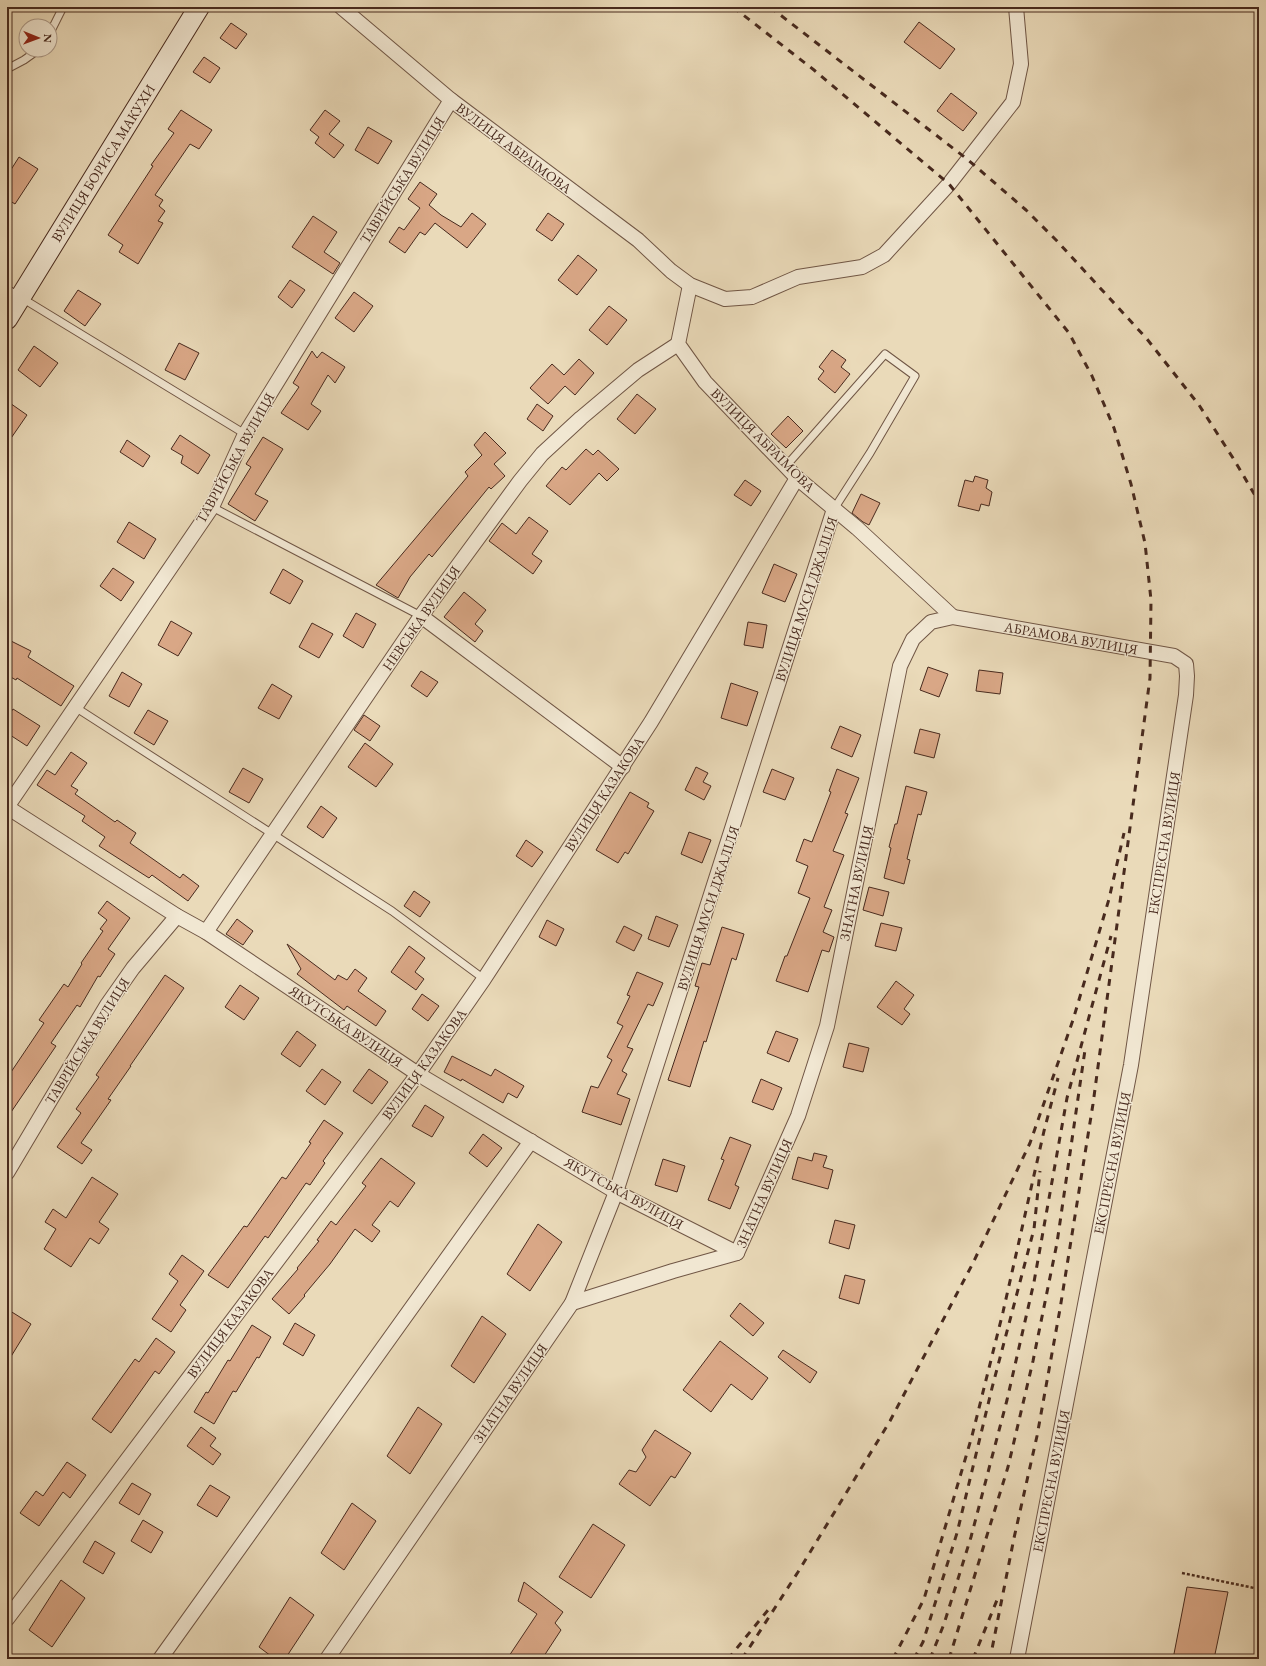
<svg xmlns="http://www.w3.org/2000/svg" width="1266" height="1666" font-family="'EB Garamond',serif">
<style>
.building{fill:#d9a786;stroke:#482a1e}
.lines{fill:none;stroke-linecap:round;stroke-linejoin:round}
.lane-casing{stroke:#705645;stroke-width:9}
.street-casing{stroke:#705645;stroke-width:16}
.secondary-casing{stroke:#482a1e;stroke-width:22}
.path{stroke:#482a1e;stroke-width:2.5;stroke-dasharray:3 2;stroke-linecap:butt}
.lane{stroke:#f1e7d2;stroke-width:7}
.street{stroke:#f1e7d2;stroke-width:14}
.secondary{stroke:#f1e7d2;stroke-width:20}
.rail{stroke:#482a1e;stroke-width:3;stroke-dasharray:7 7;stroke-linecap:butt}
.labels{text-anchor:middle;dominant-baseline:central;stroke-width:3;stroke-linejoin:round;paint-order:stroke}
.street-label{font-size:14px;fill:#482a1e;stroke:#f1e7d2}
</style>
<rect width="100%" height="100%" fill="#eadab9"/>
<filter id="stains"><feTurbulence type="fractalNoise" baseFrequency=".005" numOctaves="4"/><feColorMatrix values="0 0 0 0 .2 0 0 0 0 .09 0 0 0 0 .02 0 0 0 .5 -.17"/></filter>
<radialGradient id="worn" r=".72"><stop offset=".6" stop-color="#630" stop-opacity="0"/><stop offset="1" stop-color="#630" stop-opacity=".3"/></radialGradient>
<g class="building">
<polygon points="919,22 955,49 940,69 904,42"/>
<polygon points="231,23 247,34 236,49 220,38"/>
<polygon points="204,57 220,68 210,83 193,72"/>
<polygon points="951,93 977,113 963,131 937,111"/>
<polygon points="181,110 212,130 199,149 190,144 155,195 163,200 159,206 165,211 158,221 163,223 138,264 119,252 123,245 108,235 153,166 151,165 174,133 168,129"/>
<polygon points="325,110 340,121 329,134 344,145 334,158 315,143 319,137 310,130"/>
<polygon points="368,127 392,141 378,164 355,150"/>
<polygon points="19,157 38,169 15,204 7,199 7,176"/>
<polygon points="420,182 437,194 429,205 441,215 461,227 472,213 486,224 467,248 435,223 425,235 420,232 405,253 389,242 399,227 404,230 420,208 408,199"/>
<polygon points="548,213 564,224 552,241 536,230"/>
<polygon points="313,216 337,232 324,252 340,263 333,274 292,247"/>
<polygon points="578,255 597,270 577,295 558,280"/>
<polygon points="290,280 305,290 292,308 278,297"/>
<polygon points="78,290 101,304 85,326 64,311"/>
<polygon points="354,292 373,306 354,332 335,318"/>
<polygon points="609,306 627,320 607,345 589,330"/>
<polygon points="179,343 199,353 185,380 165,370"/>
<polygon points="34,346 58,363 40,387 18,370"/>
<polygon points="832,350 846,360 841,367 850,374 835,393 818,379 824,371 819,367"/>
<polygon points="312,351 317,358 322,352 345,367 335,383 328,375 311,404 321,411 308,430 281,413 299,387 293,383"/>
<polygon points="579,359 594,373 575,395 565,386 548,404 530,388 552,364 564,375"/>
<polygon points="637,394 656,409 635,434 617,419"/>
<polygon points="7,401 27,415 7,444"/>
<polygon points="537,404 553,416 543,431 527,419"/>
<polygon points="788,416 803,431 786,448 771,434"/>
<polygon points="485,432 506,453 494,464 505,476 491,489 489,487 432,557 429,554 410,577 398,598 376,585 468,476 465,472 482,455 474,445"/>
<polygon points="180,435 210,455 198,474 181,463 183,456 171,449"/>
<polygon points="263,437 283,449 255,494 268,501 255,521 228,504 251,467 246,464"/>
<polygon points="127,440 150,456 143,467 120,452"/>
<polygon points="586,449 593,455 598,450 619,469 607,481 599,473 570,505 546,486 562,467 566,470"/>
<polygon points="975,476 988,480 986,488 992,492 989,506 981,504 979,511 958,506 965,480 973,482"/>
<polygon points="745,480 761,491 751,506 734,495"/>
<polygon points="861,494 880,503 869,525 863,522 852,513"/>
<polygon points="529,517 548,531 532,554 542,561 533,574 489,541 502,523 516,534"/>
<polygon points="129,522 156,539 144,559 117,542"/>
<polygon points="774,564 797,574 785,602 762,593"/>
<polygon points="113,568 134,582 121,601 100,586"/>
<polygon points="283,569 303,581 290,604 270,593"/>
<polygon points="464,592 486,610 475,624 483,631 475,642 444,617"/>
<polygon points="356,613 376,624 363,648 343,636"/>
<polygon points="171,621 192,633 178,656 158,645"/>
<polygon points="748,622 767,625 763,648 744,645"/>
<polygon points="312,623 333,634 319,658 299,647"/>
<polygon points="7,639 31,651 28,657 74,686 61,706 17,678 16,680 7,675"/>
<polygon points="928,667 948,674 939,697 920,690"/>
<polygon points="979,670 1003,673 1000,694 976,691"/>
<polygon points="421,671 438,682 427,697 411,686"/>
<polygon points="122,672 142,684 129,707 109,696"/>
<polygon points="731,683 758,692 747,726 721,718"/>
<polygon points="272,684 292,696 279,719 258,708"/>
<polygon points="13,709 40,726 27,746 7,733 7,718"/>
<polygon points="148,710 168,721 154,745 134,733"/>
<polygon points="364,715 380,726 370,741 354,730"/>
<polygon points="840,726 861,735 852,757 831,748"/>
<polygon points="920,729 940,734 934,758 914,753"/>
<polygon points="365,743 393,764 376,787 348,767"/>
<polygon points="71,752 87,763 71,786 78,790 75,794 115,822 117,820 136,833 130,843 180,878 183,874 199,886 188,901 152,875 149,878 99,846 105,837 82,821 85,816 37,785 47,770 55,775"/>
<polygon points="696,767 708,773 703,782 711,786 704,800 685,790"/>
<polygon points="243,768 263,779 249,803 229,792"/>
<polygon points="772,769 794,778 785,800 763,792"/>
<polygon points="837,769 859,778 845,813 848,814 833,851 844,855 824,907 832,910 823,932 834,937 829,952 822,950 808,992 776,981 785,956 787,956 810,898 798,893 808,866 796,861 804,839 812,842 831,792 829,791"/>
<polygon points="906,786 927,792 921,815 918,814 907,859 910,860 904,884 884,878 891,848 889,847 895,824 897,824"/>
<polygon points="630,792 649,803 647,807 654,811 628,854 625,852 618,863 596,850"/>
<polygon points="321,806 337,818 323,838 307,827"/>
<polygon points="689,832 711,840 702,863 681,854"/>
<polygon points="526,840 543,852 532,867 516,856"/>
<polygon points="869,887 889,892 883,916 863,910"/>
<polygon points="414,891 430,902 420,917 404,906"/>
<polygon points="107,901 130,918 108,949 115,954 100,977 98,976 80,1007 77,1005 51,1043 56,1046 7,1118 7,1078 44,1023 39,1020 64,984 68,987 82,964 81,963 103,931 100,929 107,920 98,913"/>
<polygon points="656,916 678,925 669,947 648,939"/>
<polygon points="237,919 253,931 243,945 226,934"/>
<polygon points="547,920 564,929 556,946 539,937"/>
<polygon points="881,923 902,928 896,951 875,946"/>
<polygon points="624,926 642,935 634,951 616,942"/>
<polygon points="722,927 744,934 736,960 732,958 706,1042 704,1041 690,1087 668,1080 699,987 695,986 702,963 710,965"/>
<polygon points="287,944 335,980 338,975 347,980 355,969 367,978 358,991 386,1011 376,1026 347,1006 344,1010 297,974 301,969"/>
<polygon points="409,946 425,958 415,972 424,979 416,990 391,972"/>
<polygon points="637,972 663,983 653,1006 648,1004 627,1047 633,1049 622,1071 627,1074 617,1094 630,1099 621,1125 582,1112 591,1086 598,1088 612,1060 607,1057 623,1026 617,1023 630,996 627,995"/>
<polygon points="165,975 184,988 130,1066 131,1066 108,1099 111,1100 81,1143 92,1150 82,1164 57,1147 81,1113 76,1109 99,1077 96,1075"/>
<polygon points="896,981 914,995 904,1009 910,1014 902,1025 877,1007"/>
<polygon points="240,985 259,998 244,1020 225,1007"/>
<polygon points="422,994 439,1006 428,1021 412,1009"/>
<polygon points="297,1031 316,1045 300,1067 281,1054"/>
<polygon points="776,1031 798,1039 789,1062 767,1053"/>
<polygon points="849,1043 869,1048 863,1072 843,1067"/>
<polygon points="452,1056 491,1076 495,1069 524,1086 517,1098 508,1093 503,1103 462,1079 461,1081 444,1072"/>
<polygon points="322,1069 341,1082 325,1105 306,1091"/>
<polygon points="369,1069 388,1082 372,1104 353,1091"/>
<polygon points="761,1079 782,1088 773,1110 752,1102"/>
<polygon points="425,1105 444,1117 432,1137 412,1126"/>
<polygon points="324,1120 343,1133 323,1161 325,1163 310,1185 306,1183 268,1238 265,1236 228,1288 208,1275 244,1226 247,1227 282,1177 286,1179 311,1143 309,1142"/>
<polygon points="483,1134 502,1148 487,1167 469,1153"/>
<polygon points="730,1137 751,1145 735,1185 739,1187 730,1209 708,1200 724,1160 721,1159"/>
<polygon points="814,1153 827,1156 823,1167 833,1170 828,1189 792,1179 798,1157 812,1161"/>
<polygon points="381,1158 415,1183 398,1207 390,1201 372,1225 380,1231 372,1242 355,1229 330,1264 304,1295 305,1296 289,1314 272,1299 298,1269 297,1268 319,1241 317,1240 331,1221 336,1225 366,1186 362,1183"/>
<polygon points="663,1159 685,1166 677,1192 655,1185"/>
<polygon points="92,1177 118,1194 99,1222 109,1229 99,1244 90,1238 71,1267 44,1249 56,1229 45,1222 53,1209 66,1218"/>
<polygon points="835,1220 855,1225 849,1249 829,1243"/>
<polygon points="538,1224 562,1242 530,1291 507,1274"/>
<polygon points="182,1255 204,1271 180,1305 186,1310 171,1332 152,1319 178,1281 169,1274"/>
<polygon points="845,1275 865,1280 859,1304 839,1298"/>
<polygon points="740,1303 764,1323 753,1336 730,1316"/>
<polygon points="7,1309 31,1324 7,1363"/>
<polygon points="482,1316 506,1334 474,1383 451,1366"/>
<polygon points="295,1323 315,1335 303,1356 283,1344"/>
<polygon points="252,1325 271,1337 259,1358 257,1357 236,1392 233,1391 214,1424 194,1412 206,1392 208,1393 228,1360 230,1361"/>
<polygon points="156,1338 175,1352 159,1374 155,1371 111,1433 92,1419 135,1359 139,1362"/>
<polygon points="720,1341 768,1378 752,1400 731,1384 711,1412 683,1390"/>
<polygon points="783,1350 817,1372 810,1383 778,1357"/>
<polygon points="418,1407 442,1424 410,1474 387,1456"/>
<polygon points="201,1427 216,1438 210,1446 221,1454 213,1465 187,1446"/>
<polygon points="655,1430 691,1453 675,1478 671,1476 650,1506 619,1484 629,1470 636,1472 646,1457 642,1450"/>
<polygon points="67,1462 86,1475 70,1498 63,1492 39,1526 20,1513 36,1491 43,1496"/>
<polygon points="132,1483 151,1494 139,1515 119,1503"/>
<polygon points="210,1485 230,1497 217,1517 197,1505"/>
<polygon points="352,1503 376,1521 344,1570 321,1553"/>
<polygon points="143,1520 163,1532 151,1553 131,1541"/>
<polygon points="593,1524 625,1545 591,1598 559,1577"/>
<polygon points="95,1541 115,1553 103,1574 83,1562"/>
<polygon points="61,1580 85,1598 52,1647 29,1630"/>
<polygon points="524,1582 563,1612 555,1623 561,1630 542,1659 507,1659 537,1614 518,1601"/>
<polygon points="1187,1587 1228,1592 1214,1659 1173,1659"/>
<polygon points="290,1597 314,1615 285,1659 275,1659 259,1647"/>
</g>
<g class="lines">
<defs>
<g id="lane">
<polyline points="50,33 63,7"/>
<polyline points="7,69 24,60 38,50"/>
<polyline points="7,289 245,434"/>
<polyline points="786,466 885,354 915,376 870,453 834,509"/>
<polyline points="212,507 421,616"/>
<polyline points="75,707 392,911 484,979"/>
</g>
<g id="street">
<polyline points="341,7 451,100 638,240 671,271 690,285 725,299 752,297 798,277 862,267 884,255 949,184 1013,102 1021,64 1016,7"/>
<polyline points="690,285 678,344 705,382 797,478 857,528 953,617"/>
<polyline points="421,616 623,767"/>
<polyline points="7,807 177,916 206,932 418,1074 616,1192 737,1253"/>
<polyline points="7,807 212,507 245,434 451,100"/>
<polyline points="206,932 421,616 520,481 542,454 581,418 638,370 678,344"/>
<polyline points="7,1173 107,1005 133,968 177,916"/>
<polyline points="572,1303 616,1192 834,509"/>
<polyline points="7,1619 418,1074 484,979 651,722 797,478"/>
<polyline points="160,1659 531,1141"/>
<polyline points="327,1659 572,1303 673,1271 737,1253 798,1116 827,1026 900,666 913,639 931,622 953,617 1174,656 1186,664 1187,676 1186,695 1131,1065 1017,1659"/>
</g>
<polyline id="secondary" points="7,319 199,7"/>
</defs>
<use href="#lane" class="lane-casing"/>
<use href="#street" class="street-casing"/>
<use href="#secondary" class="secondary-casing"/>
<polyline class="path" points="1182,1573 1259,1589"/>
<use href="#lane" class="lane"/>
<use href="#street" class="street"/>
<use href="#secondary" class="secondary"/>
<g class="rail">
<polyline points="733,7 814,70 949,184 1069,333 1092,376 1114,428 1131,484 1145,543 1151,600 1150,678 1093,1104 1060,1309 1037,1436 1014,1538 990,1659"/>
<polyline points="770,7 967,159 1026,210 1057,241 1147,339 1199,405 1233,458 1259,502"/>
<polyline points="728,1659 768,1610"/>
<polyline points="742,1659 798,1572 890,1421 973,1263 1030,1143 1073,1020 1109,899 1124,833"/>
<polyline points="893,1659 924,1599 972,1436 1003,1312 1044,1131 1058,1078"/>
<polyline points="914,1659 923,1642 957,1533 992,1388 1034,1229 1040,1171"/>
<polyline points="930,1659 944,1624 971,1537 1007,1400 1034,1282 1067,1098 1111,936"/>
<polyline points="949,1659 1008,1467 1033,1361 1057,1243 1085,1050"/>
<polyline points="973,1659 997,1600"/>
</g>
</g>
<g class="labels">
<g class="street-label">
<text transform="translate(514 148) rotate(37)">ВУЛИЦЯ АБРАІМОВА</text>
<text transform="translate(103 163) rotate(-58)">ВУЛИЦЯ БОРИСА МАКУХИ</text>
<text transform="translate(402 180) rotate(-58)">ТАВРІЙСЬКА ВУЛИЦЯ</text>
<text transform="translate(763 440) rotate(45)">ВУЛИЦЯ АБРАІМОВА</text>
<text transform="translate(235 458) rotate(-61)">ТАВРІЙСЬКА ВУЛИЦЯ</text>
<text transform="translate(806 599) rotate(-72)">ВУЛИЦЯ МУСИ ДЖАЛІЛЯ</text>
<text transform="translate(421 618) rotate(-55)">НЕВСЬКА ВУЛИЦЯ</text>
<text transform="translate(1071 638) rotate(10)">АБРАМОВА ВУЛИЦЯ</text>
<text transform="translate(604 794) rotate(-57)">ВУЛИЦЯ КАЗАКОВА</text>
<text transform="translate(1164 843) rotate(-81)">ЕКСПРЕСНА ВУЛИЦЯ</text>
<text transform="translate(856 883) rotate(-78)">ЗНАТНА ВУЛИЦЯ</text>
<text transform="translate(708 908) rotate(-72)">ВУЛИЦЯ МУСИ ДЖАЛІЛЯ</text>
<text transform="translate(346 1026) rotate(34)">ЯКУТСЬКА ВУЛИЦЯ</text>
<text transform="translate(87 1041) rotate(-58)">ТАВРІЙСЬКА ВУЛИЦЯ</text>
<text transform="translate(424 1064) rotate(-54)">ВУЛИЦЯ КАЗАКОВА</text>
<text transform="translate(1112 1163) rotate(-79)">ЕКСПРЕСНА ВУЛИЦЯ</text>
<text transform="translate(624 1193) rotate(29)">ЯКУТСЬКА ВУЛИЦЯ</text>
<text transform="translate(764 1193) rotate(-66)">ЗНАТНА ВУЛИЦЯ</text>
<text transform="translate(230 1323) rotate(-53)">ВУЛИЦЯ КАЗАКОВА</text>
<text transform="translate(510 1393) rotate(-55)">ЗНАТНА ВУЛИЦЯ</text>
<text transform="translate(1051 1481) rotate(-79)">ЕКСПРЕСНА ВУЛИЦЯ</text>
</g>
</g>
<rect width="1266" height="1666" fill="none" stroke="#eadab9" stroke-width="24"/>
<rect x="8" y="8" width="1250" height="1650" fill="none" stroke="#482a1e" stroke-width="2"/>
<rect x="12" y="12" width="1242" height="1642" fill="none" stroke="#482a1e"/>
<g transform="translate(38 38) rotate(91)"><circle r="19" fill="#f1e7d2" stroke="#ad9b8a"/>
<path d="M0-3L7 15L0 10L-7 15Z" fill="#8f2418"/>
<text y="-6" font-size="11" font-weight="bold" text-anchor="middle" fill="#482a1e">N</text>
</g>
<rect width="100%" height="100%" filter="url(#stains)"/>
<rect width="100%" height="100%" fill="url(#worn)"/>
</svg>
